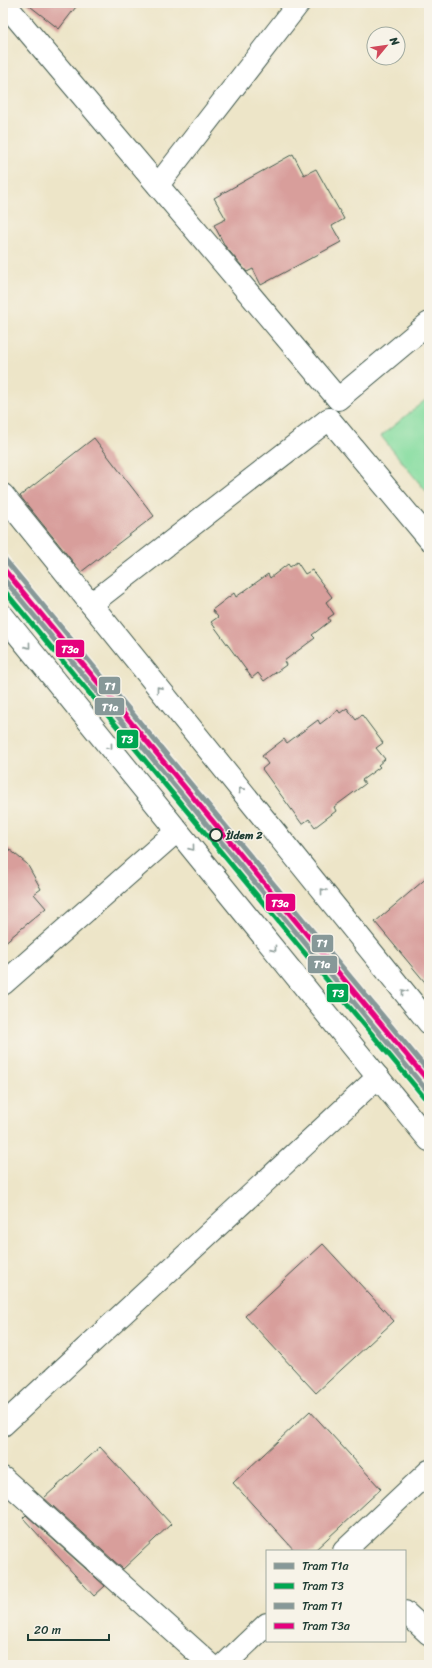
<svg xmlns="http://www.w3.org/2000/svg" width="432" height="1668" font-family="Sriracha,sans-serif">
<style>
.green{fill:#86dda0;stroke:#528d6a}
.building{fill:#d89e9b}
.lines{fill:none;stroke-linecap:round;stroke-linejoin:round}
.street-casing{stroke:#3e564a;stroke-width:24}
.secondary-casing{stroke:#3e564a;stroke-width:24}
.street{stroke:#fff;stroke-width:22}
.secondary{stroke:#fff;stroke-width:22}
.tram-1-casing{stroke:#f7f3e8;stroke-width:8}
.tram-2-casing{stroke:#f7f3e8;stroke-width:8}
.tram-3-casing{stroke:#f7f3e8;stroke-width:8}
.tram-4-casing{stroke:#f7f3e8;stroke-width:8}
.tram-1{stroke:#879898;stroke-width:5}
.tram-2{stroke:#00a651;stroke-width:5}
.tram-3{stroke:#879898;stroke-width:5}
.tram-4{stroke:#e5007d;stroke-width:5}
.oneway{stroke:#8f9e9a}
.stop-dot{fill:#f7f3e8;stroke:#1f3d34;stroke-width:2}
.labels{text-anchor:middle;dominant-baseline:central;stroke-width:3;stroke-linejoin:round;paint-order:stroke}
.stop-label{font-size:11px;font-weight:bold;fill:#1f3d34;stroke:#f7f3e8;text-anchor:start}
.line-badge{stroke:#f7f3e8;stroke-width:1.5}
.badge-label{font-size:11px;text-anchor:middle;font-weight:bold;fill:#fff}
</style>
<rect width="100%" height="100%" fill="#f7f3e8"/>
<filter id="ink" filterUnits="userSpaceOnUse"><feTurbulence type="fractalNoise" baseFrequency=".025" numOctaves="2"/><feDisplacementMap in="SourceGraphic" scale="8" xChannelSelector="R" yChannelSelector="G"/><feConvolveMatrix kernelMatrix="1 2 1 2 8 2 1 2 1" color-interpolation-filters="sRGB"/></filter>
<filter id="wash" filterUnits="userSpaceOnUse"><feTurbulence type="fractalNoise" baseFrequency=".012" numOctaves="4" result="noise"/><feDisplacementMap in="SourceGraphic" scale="16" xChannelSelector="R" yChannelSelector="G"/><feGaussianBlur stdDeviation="0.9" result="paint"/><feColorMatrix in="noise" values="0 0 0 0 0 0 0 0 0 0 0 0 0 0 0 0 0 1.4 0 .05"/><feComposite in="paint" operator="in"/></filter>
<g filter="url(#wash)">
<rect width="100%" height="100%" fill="#ede5c8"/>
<polygon class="green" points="429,397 429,495 381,436"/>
<g id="blocks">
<g class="building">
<polygon points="26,3 79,3 59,29"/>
<polygon points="293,154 304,175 316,169 344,219 332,226 341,242 261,285 253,269 247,272 225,246 214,225 226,219 214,198"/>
<polygon points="94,438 154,516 81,572 20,496"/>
<polygon points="297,562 305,574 312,570 332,597 326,602 334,614 328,618 330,621 312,635 315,638 284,661 286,665 264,681 258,673 252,678 211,622 218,617 212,610 234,593 236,597 268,574 270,578 288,564 290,567"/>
<polygon points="347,708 356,720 362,715 383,743 376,748 385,759 378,765 380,767 362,780 365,784 334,807 336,811 315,827 309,819 302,824 262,769 268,764 262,756 284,739 287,743 318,720 320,724 338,710 340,713"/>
<polygon points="3,844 27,864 41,889 34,894 46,908 3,944"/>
<polygon points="429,876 429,987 375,922"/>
<polygon points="323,1244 394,1321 316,1393 245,1316"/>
<polygon points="310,1411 381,1489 314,1551 295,1551 233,1483"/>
<polygon points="100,1447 171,1524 123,1569 44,1498"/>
<polygon points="26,1515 105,1586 94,1596 23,1518"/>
</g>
</g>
</g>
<g filter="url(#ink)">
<use href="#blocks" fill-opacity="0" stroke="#3e564a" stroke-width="1"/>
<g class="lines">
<defs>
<g id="street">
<polyline points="4,3 338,399 429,323"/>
<polyline points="158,185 299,3"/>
<polyline points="91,604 329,419 429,539"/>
<polyline points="3,984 177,831"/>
<polyline points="3,1425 378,1077"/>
<polyline points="3,1478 211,1665"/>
<polyline points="344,1551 429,1471"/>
<polyline points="405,1612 429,1634"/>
<polyline points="224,1665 267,1624"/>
</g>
<g id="secondary">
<polyline points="3,495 429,1023"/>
<polyline points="3,616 429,1140"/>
</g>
</defs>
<use href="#street" class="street-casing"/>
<use href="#secondary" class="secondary-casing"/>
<use href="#street" class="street"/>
<use href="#secondary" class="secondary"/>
<defs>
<polyline id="tram-1" points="3,578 429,1093"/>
<polyline id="tram-2" points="3,589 424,1097"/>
<polyline id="tram-3" points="3,557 429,1072"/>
<polyline id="tram-4" points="3,568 424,1076"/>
</defs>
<use href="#tram-1" class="tram-1-casing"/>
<use href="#tram-2" class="tram-2-casing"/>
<use href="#tram-3" class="tram-3-casing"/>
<use href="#tram-4" class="tram-4-casing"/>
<use href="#tram-1" class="tram-1"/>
<use href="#tram-2" class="tram-2"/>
<use href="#tram-3" class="tram-3"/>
<use href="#tram-4" class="tram-4"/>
</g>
<defs><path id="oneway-chevron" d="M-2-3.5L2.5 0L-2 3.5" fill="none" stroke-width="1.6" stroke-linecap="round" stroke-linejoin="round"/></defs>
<g class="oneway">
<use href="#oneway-chevron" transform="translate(28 646) rotate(51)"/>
<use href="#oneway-chevron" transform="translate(159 689) rotate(-129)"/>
<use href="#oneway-chevron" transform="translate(110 747) rotate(51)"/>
<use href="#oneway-chevron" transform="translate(241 790) rotate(-129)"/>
<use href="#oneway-chevron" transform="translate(192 848) rotate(51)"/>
<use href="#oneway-chevron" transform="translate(323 891) rotate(-129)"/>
<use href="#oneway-chevron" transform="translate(274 949) rotate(51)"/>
<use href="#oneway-chevron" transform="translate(404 992) rotate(-129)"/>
</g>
</g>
<circle class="stop-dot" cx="216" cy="835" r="6"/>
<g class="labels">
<g class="stop-label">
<text x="226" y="835">İldem 2</text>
</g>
</g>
<g class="line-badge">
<rect x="55" y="639" width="30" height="19" rx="4" fill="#e5007d"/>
<rect x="98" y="676" width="23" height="19" rx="4" fill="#879898"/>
<rect x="94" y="697" width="31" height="19" rx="4" fill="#879898"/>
<rect x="116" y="729" width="23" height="20" rx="4" fill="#00a651"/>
<rect x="265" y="893" width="31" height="19" rx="4" fill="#e5007d"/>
<rect x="311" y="934" width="23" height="19" rx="4" fill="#879898"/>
<rect x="307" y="955" width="31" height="19" rx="4" fill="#879898"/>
<rect x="326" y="983" width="23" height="20" rx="4" fill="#00a651"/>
</g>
<g class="badge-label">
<text x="70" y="653">T3a</text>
<text x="110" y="690">T1</text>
<text x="110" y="711">T1a</text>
<text x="127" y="743">T3</text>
<text x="280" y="907">T3a</text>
<text x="322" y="947">T1</text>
<text x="322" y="968">T1a</text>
<text x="338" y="997">T3</text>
</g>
<rect width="432" height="1668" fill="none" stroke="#f7f3e8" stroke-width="16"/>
<rect x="266" y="1550" width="140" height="92" fill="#f7f3e8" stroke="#a1aaa0"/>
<rect x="274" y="1563" width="20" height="6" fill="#879898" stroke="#a1aaa0"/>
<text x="302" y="1570" font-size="12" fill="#1f3d34">Tram T1a</text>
<rect x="274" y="1583" width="20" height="6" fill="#00a651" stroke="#a1aaa0"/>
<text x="302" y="1590" font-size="12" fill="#1f3d34">Tram T3</text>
<rect x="274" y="1603" width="20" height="6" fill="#879898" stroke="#a1aaa0"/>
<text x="302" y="1610" font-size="12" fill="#1f3d34">Tram T1</text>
<rect x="274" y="1623" width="20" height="6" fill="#e5007d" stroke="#a1aaa0"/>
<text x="302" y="1630" font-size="12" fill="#1f3d34">Tram T3a</text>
<g transform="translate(386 46) rotate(61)"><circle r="19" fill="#f7f3e8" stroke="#a1aaa0"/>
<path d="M0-3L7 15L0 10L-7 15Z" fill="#d1495b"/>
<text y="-6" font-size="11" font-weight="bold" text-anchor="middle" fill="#1f3d34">N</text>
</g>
<path d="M28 1634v6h81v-6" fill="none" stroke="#1f3d34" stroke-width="2"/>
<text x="34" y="1634" font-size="12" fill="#1f3d34" stroke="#f7f3e8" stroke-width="3" paint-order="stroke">20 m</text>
</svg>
